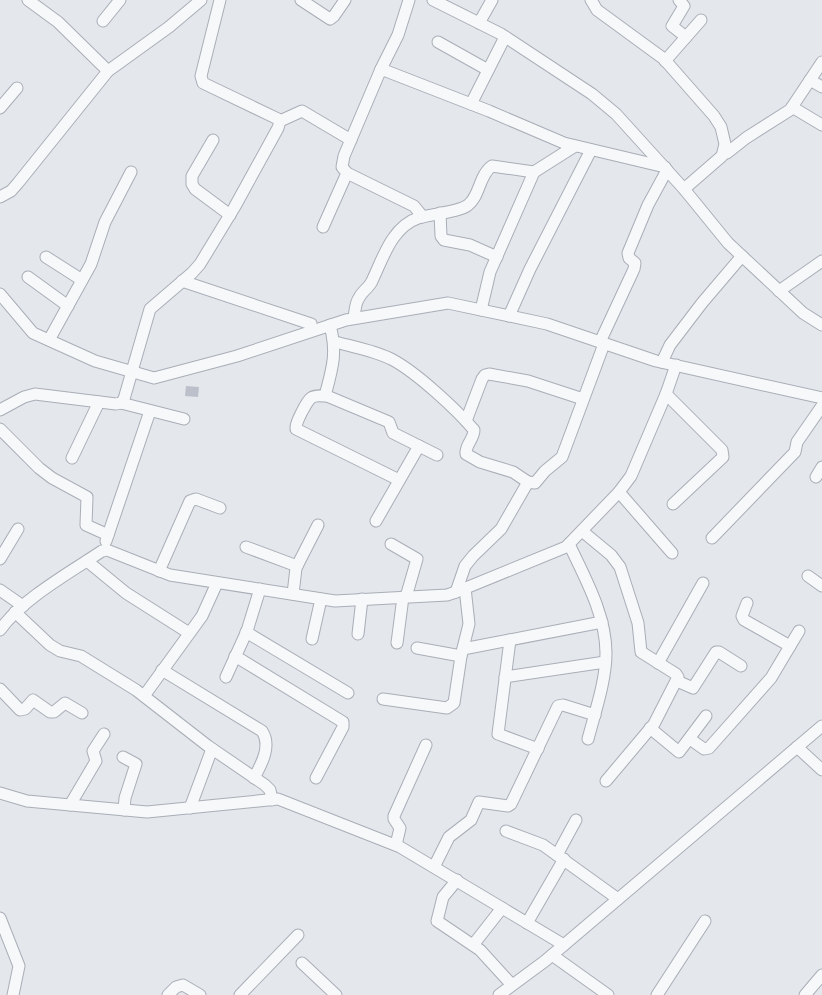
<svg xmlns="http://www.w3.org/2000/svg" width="822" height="995" font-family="'Exo 2',sans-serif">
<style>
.building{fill:#bbc0ca}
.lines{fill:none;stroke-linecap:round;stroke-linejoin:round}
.street-casing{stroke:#a9aeb7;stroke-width:13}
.street{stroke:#f7f8fa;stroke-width:11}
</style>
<rect width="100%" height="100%" fill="#e4e7ec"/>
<polygon class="building" points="186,386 199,387 198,397 185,396"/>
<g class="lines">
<defs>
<g id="street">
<polyline points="28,0 58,22 108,71"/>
<polyline points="301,0 330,19 334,16 345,0"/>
<polyline points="409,0 398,35 381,69 489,111 564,143 665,167"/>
<polyline points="433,0 501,34 592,94 616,114 684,189 728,243 803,313 822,325"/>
<polyline points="591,0 597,10 664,59 714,116 721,127 725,144 722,156 684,189"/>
<polyline points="679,0 684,6 672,26 686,37"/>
<polyline points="103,21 120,0"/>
<polyline points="479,23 492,0"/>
<polyline points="438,42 488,70"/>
<polyline points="665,61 701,20"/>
<polyline points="810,80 822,87"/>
<polyline points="471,104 505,37"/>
<polyline points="792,107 822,125"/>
<polyline points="0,108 17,88"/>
<polyline points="280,121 302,111 351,140"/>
<polyline points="213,140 192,176 192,184 195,189 230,215"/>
<polyline points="723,154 727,153 746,138 790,110 822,62"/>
<polyline points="347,173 414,206 423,217"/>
<polyline points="0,197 11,191 18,183 108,71 169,27 201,0"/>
<polyline points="440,213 441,236 444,240 470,245 497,257"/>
<polyline points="323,227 347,173 342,167 344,156 381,69"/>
<polyline points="46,257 82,280"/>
<polyline points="28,277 68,306"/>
<polyline points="182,281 311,324 310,331"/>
<polyline points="779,291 822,261"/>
<polyline points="0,294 33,333 95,361 154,378 237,356 346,320 448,303 547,324 656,361 822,398"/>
<polyline points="481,310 490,272 534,172 575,146"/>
<polyline points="509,316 530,269 591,150"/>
<path d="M 354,318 C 355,312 355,303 359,298 C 362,291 369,288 372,281 C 383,258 392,227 418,218 C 430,214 460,212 468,205 C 480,196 479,175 492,166 L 534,172"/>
<path d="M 330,325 C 337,352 333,366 326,392 L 327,396 L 389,422 L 393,433 L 437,455"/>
<polyline points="49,340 91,264 105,222 131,172"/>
<path d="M 335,342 C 354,347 376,351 393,360 C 417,373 456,409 474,430 C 474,439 465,445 466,454 L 480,462 L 513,472 L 528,482"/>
<polyline points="600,342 634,269 635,263 629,258 628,253 648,205 667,170"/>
<polyline points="662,362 670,345 702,303 742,256"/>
<polyline points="666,394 722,450 723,457 673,504"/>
<path d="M 327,396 C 322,396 314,395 311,398 C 307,401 294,425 296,429 L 399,480"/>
<polyline points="121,403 184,419"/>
<polyline points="0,410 24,397 35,394 116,404 121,403 124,399 150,309 192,273 200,264 234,208 278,128 280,121 278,119 203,83 201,76 220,0"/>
<polyline points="466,421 482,379 485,375 489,374 528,381 583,399"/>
<polyline points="0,429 39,468 52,478 87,497 86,525 108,535"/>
<polyline points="72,458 99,402"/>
<polyline points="816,477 822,467"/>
<polyline points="619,492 672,553"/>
<polyline points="376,521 419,446"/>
<polyline points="582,531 611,555 620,567 638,623 641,652 676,674 678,677 654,724 606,781"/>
<polyline points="712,538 795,452 797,442 822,406"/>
<polyline points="106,541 150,411"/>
<polyline points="391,544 417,559 406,597"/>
<path d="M 569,544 C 585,578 606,615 606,653 C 606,681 595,712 588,739"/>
<polyline points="246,547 297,566"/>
<polyline points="0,559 18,529"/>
<polyline points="87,561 126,593 189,633"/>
<polyline points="159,571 190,501 196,499 220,508"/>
<polyline points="808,576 822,586"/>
<polyline points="0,590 23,606"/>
<polyline points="456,592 465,566 473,556 501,529 528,482 535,483 545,471 562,457 604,344"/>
<polyline points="293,594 296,568 318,525"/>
<polyline points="747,603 742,616 744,620 790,646"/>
<polyline points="15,612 50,645 60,651 81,656 136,690 208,746 265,785 270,790 272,800"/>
<path d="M 0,630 C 22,599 69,573 102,551 L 107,550 L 170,575 L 335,601 L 447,595 L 456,592 L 566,547 L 619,492 L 631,476 L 666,394 L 676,365"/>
<polyline points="246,632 348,693"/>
<polyline points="358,634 362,599"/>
<polyline points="312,639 321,599"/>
<polyline points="510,640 498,734 538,749"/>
<polyline points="397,643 403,597"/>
<polyline points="417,648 461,656"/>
<polyline points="463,649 602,622"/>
<polyline points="235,656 343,722 343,727 316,778"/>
<polyline points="658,663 703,583"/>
<path d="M 162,670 L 262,731 C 272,746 261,765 254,778"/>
<polyline points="226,677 247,631 260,589"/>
<polyline points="505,677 605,662"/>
<polyline points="677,681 693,688 716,652 719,652 741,666"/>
<polyline points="0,689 20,710 25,709 33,700 50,712 54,712 65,703 82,713"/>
<polyline points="144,696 202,616 217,583"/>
<polyline points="383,699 447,708 454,703 461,656 469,624 465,588"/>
<polyline points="650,728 679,752 706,716"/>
<polyline points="690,739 704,749 709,748 771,678 799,631"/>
<polyline points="797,747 822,770"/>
<polyline points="123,757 136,764 125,798 124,810"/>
<polyline points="0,793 27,801 147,812 278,799 400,847 564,945"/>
<polyline points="70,805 96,761 93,751 104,734"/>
<polyline points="190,808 212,749"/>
<polyline points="506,831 543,845 618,899"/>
<polyline points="396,845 400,828 394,819 394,816 426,745"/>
<polyline points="557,855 576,820"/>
<polyline points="434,867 449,837 471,820 479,802 508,806 511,804 558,706 563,705 595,715"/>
<polyline points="457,880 443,897 437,921 480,950 512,985"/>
<polyline points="0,918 19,966 13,995"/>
<polyline points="527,923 564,859"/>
<polyline points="473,945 502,908"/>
<polyline points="552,955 608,995"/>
<polyline points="302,963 336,995"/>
<polyline points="168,995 176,987 183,985 200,995"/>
<polyline points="240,995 298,935"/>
<polyline points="499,995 545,961 822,726"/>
<polyline points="657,995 705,921"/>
<polyline points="805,995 822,975"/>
</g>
</defs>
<use href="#street" class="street-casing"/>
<use href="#street" class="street"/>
</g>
</svg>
